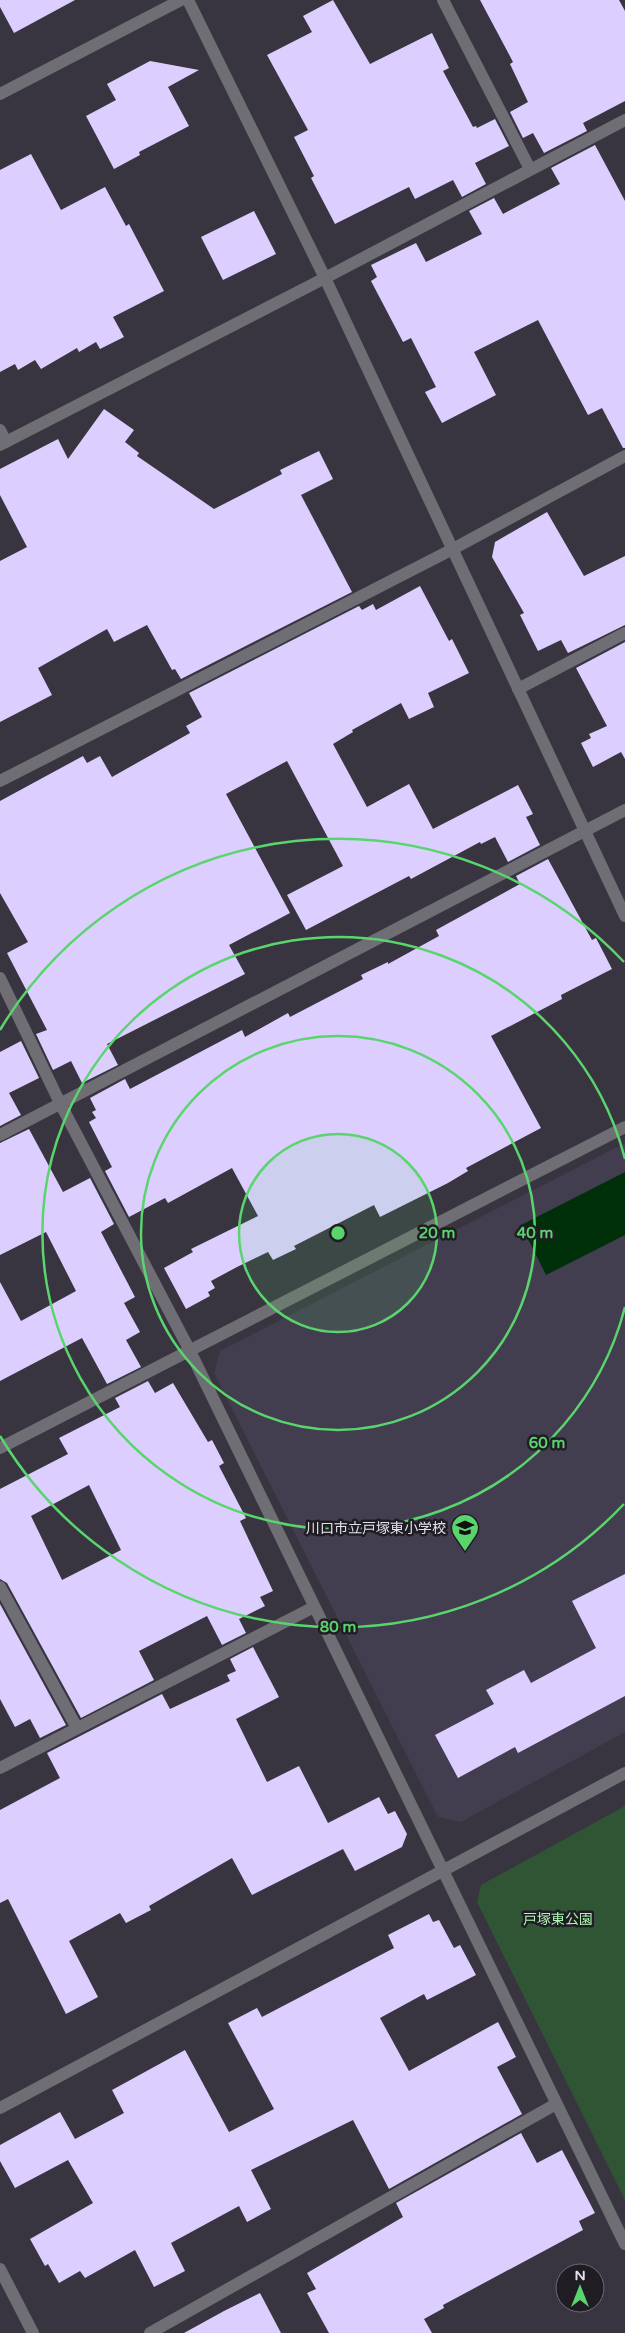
<svg xmlns="http://www.w3.org/2000/svg" width="625" height="2333" font-family="'Varela Round','Noto Sans JP',sans-serif">
<style>
.built{fill:#433e4f}
.green{fill:#305534}
.water{fill:#003009}
.building{fill:#dccfff;fill-rule:evenodd}
.lines{fill:none;stroke-linecap:round;stroke-linejoin:round}
.service{stroke:#6f6e74;stroke-width:12}
.minor{stroke:#6f6e74;stroke-width:12}
.tertiary{stroke:#6f6e74;stroke-width:12}
.ring{fill:none;stroke:#5ad56e;stroke-width:2.5}
.labels{text-anchor:middle;dominant-baseline:central;stroke-width:5;stroke-linejoin:round;paint-order:stroke}
.poi-label{font-size:14px;fill:#e4e2ea;stroke:#1f1d23;text-anchor:end}
.park-label{font-size:14px;fill:#aff6b5;stroke:#1f1d23}
.centre{fill:#5ad56e;stroke:#1f1d23;stroke-width:2.5}
.ring-label{font-size:15px;text-anchor:middle;font-weight:bold;fill:#5ad56e;stroke:#1f1d23;stroke-width:5;stroke-linejoin:round;paint-order:stroke}
</style>
<rect width="100%" height="100%" fill="#383540"/>
<polygon class="built" points="625,1143 625,1732 461,1822 438,1817 214,1373 220,1351"/>
<polygon class="green" points="625,1806 625,2200 477,1902 481,1885"/>
<polygon class="water" points="625,1172 625,1235 546,1275 521,1225"/>
<g class="building">
<polygon points="0,0 75,0 14,33 0,7"/>
<polygon points="333,0 370,64 432,33 449,68 443,71 473,127 476,126 477,128 495,119 509,146 475,163 486,184 462,197 453,180 415,199 409,187 335,224 311,178 314,176 294,137 308,130 267,55 312,32 303,16"/>
<polygon points="480,0 619,0 625,11 625,101 583,123 587,131 544,153 533,133 523,138 510,112 528,102 510,64 513,62"/>
<polygon points="150,61 199,70 168,87 189,126 139,152 140,155 114,169 86,116 116,100 107,84"/>
<polygon points="595,145 625,201 625,448 623,448 602,408 588,415 538,320 474,352 496,395 442,423 425,392 436,387 411,338 403,342 371,281 377,277 371,265 416,243 426,262 482,234 469,211 494,198 503,214 560,184 551,168"/>
<polygon points="31,154 61,210 105,187 126,226 129,224 164,291 113,317 124,337 100,349 96,342 79,352 77,348 41,369 35,360 18,370 15,364 0,372 0,170"/>
<polygon points="254,211 276,254 223,280 201,237"/>
<polygon points="104,409 134,430 125,442 139,453 137,456 214,509 282,474 280,470 319,451 333,479 301,495 352,592 181,679 175,669 172,670 147,625 114,642 107,629 38,668 52,695 0,722 0,561 27,547 0,495 0,469 58,439 68,459"/>
<polygon points="547,512 584,576 625,556 625,625 568,653 561,640 538,651 520,615 524,613 492,557 495,542"/>
<polygon points="420,586 449,641 452,639 469,673 428,693 434,707 409,719 401,703 352,730 353,732 333,744 367,807 409,784 433,829 518,785 533,814 526,817 540,845 508,862 495,837 481,844 480,842 411,879 409,876 306,930 287,895 343,866 287,761 226,794 290,913 229,945 245,974 107,1044 118,1065 82,1083 71,1061 53,1070 36,1034 47,1030 7,953 28,942 0,893 0,801 83,756 87,763 100,756 112,777 190,733 186,726 202,717 189,693 359,606 362,610 373,604 376,610"/>
<polygon points="625,642 625,759 621,752 593,767 581,743 591,738 589,734 607,726 576,668"/>
<polygon points="548,859 592,940 596,938 612,969 561,995 562,999 491,1036 541,1128 466,1168 468,1171 448,1183 380,1217 374,1205 294,1246 296,1249 273,1260 268,1252 237,1267 211,1281 215,1288 208,1292 210,1296 186,1309 164,1268 193,1252 191,1249 258,1216 232,1168 168,1203 165,1198 129,1217 105,1171 112,1167 89,1122 96,1118 92,1112 96,1110 90,1098 125,1079 130,1089 242,1030 245,1037 288,1013 290,1017 363,979 361,975 388,962 388,964 439,936 436,930 520,884 516,876"/>
<polygon points="21,1041 39,1078 9,1093 21,1115 0,1126 0,1052"/>
<polygon points="29,1129 63,1192 90,1178 114,1224 101,1232 135,1297 124,1303 140,1332 126,1340 141,1367 107,1384 82,1338 0,1381 0,1282 21,1321 76,1291 46,1232 0,1255 0,1143"/>
<path d="M 148,1381 L 155,1393 L 173,1383 L 208,1442 L 212,1440 L 224,1463 L 219,1466 L 246,1518 L 240,1521 L 273,1591 L 260,1597 L 265,1606 L 239,1619 L 246,1633 L 222,1645 L 207,1616 L 139,1651 L 154,1680 L 81,1718 L 7,1583 L 0,1579 L 0,1489 L 68,1454 L 59,1438 L 120,1407 L 115,1398 ZM 89,1485 L 121,1550 L 62,1580 L 31,1516 Z"/>
<polygon points="625,1574 625,1696 518,1753 515,1747 458,1778 435,1735 494,1704 486,1690 524,1670 531,1683 596,1648 572,1601"/>
<polygon points="0,1604 66,1725 40,1738 30,1719 15,1727 0,1699"/>
<polygon points="253,1647 279,1697 236,1719 267,1782 299,1766 328,1823 379,1797 388,1814 395,1811 407,1834 402,1847 355,1871 343,1849 252,1895 232,1858 149,1906 151,1910 126,1923 120,1913 69,1941 98,1997 66,2014 8,1899 0,1903 0,1810 60,1778 47,1753 162,1694 170,1709 230,1681 227,1675 236,1671 230,1659"/>
<polygon points="429,1914 433,1922 439,1920 454,1948 460,1945 476,1975 427,2000 424,1994 380,2018 409,2071 498,2022 516,2057 497,2067 522,2114 389,2189 353,2120 251,2170 271,2209 247,2222 239,2206 171,2243 185,2271 154,2287 135,2250 85,2278 80,2271 59,2283 48,2264 45,2266 30,2239 93,2203 68,2160 15,2188 0,2161 0,2145 60,2112 75,2139 124,2113 112,2090 185,2050 229,2132 274,2109 228,2023 257,2008 262,2017 394,1948 388,1935"/>
<polygon points="521,2133 537,2163 562,2150 595,2213 579,2221 583,2230 443,2305 444,2308 424,2319 432,2333 329,2333 307,2293 316,2289 307,2273 403,2217 396,2203"/>
<polygon points="260,2293 281,2333 184,2333 224,2311"/>
</g>
<g class="lines">
<polyline class="service" points="518,689 625,633"/>
<g class="minor">
<polyline points="443,0 530,169"/>
<polyline points="0,430 6,442"/>
<polyline points="0,445 325,278 625,120"/>
<polyline points="0,781 451,550 625,456"/>
<polyline points="0,978 60,1103 189,1349 625,2244"/>
<polyline points="0,1135 625,810"/>
<polyline points="0,1448 625,1127"/>
<polyline points="0,1587 77,1728"/>
<polyline points="0,1768 314,1607"/>
<polyline points="0,2269 33,2333"/>
<polyline points="150,2333 556,2104"/>
</g>
<g class="tertiary">
<polyline points="188,0 325,278 625,916"/>
<polyline points="0,94 181,0"/>
<polyline points="0,2108 625,1773"/>
</g>
</g>
<circle cx="338" cy="1233" r="99" fill="#5ad56e" fill-opacity=".12"/>
<g class="ring">
<circle cx="338" cy="1233" r="99"/>
<circle cx="338" cy="1233" r="197"/>
<path d="M625 1307A296 296 0 1 1 625 1159"/>
<path d="M624 1504A394 394 0 0 1 0 1436M0 1030A394 394 0 0 1 624 962"/>
</g>
<defs>
<symbol id="school-pin" viewBox="-11 -11 22 30"><path d="M0 17L-7.5 6A9.5 9.5 0 1 1 7.5 6Z" fill="#5ad56e" stroke="#1f1d23"/><path d="M0-5L7-2L0 1L-7-2ZM-4 1L0 2.5L4 1V4Q0 6-4 4Z" fill="#111"/></symbol>
</defs>
<g fill-rule="evenodd">
<use href="#school-pin" x="449" y="1512" width="32" height="43"/>
</g>
<g class="labels">
<g class="poi-label">
<text x="446" y="1528">川口市立戸塚東小学校</text>
</g>
<g class="park-label">
<text x="558" y="1919">戸塚東公園</text>
</g>
</g>
<circle cx="338" cy="1233" r="8" class="centre"/>
<g class="ring-label">
<text x="437" y="1238">20 m</text>
<text x="535" y="1238">40 m</text>
<text x="547" y="1448">60 m</text>
<text x="338" y="1632">80 m</text>
</g>
<g transform="translate(580 2288)"><circle r="24" fill="#1f1d23" stroke="#6e6c73"/>
<path d="M0-4L9 19L0 12L-9 19Z" fill="#5ad56e"/>
<text y="-8" font-size="14" font-weight="bold" text-anchor="middle" fill="#e4e2ea">N</text>
</g>
</svg>
